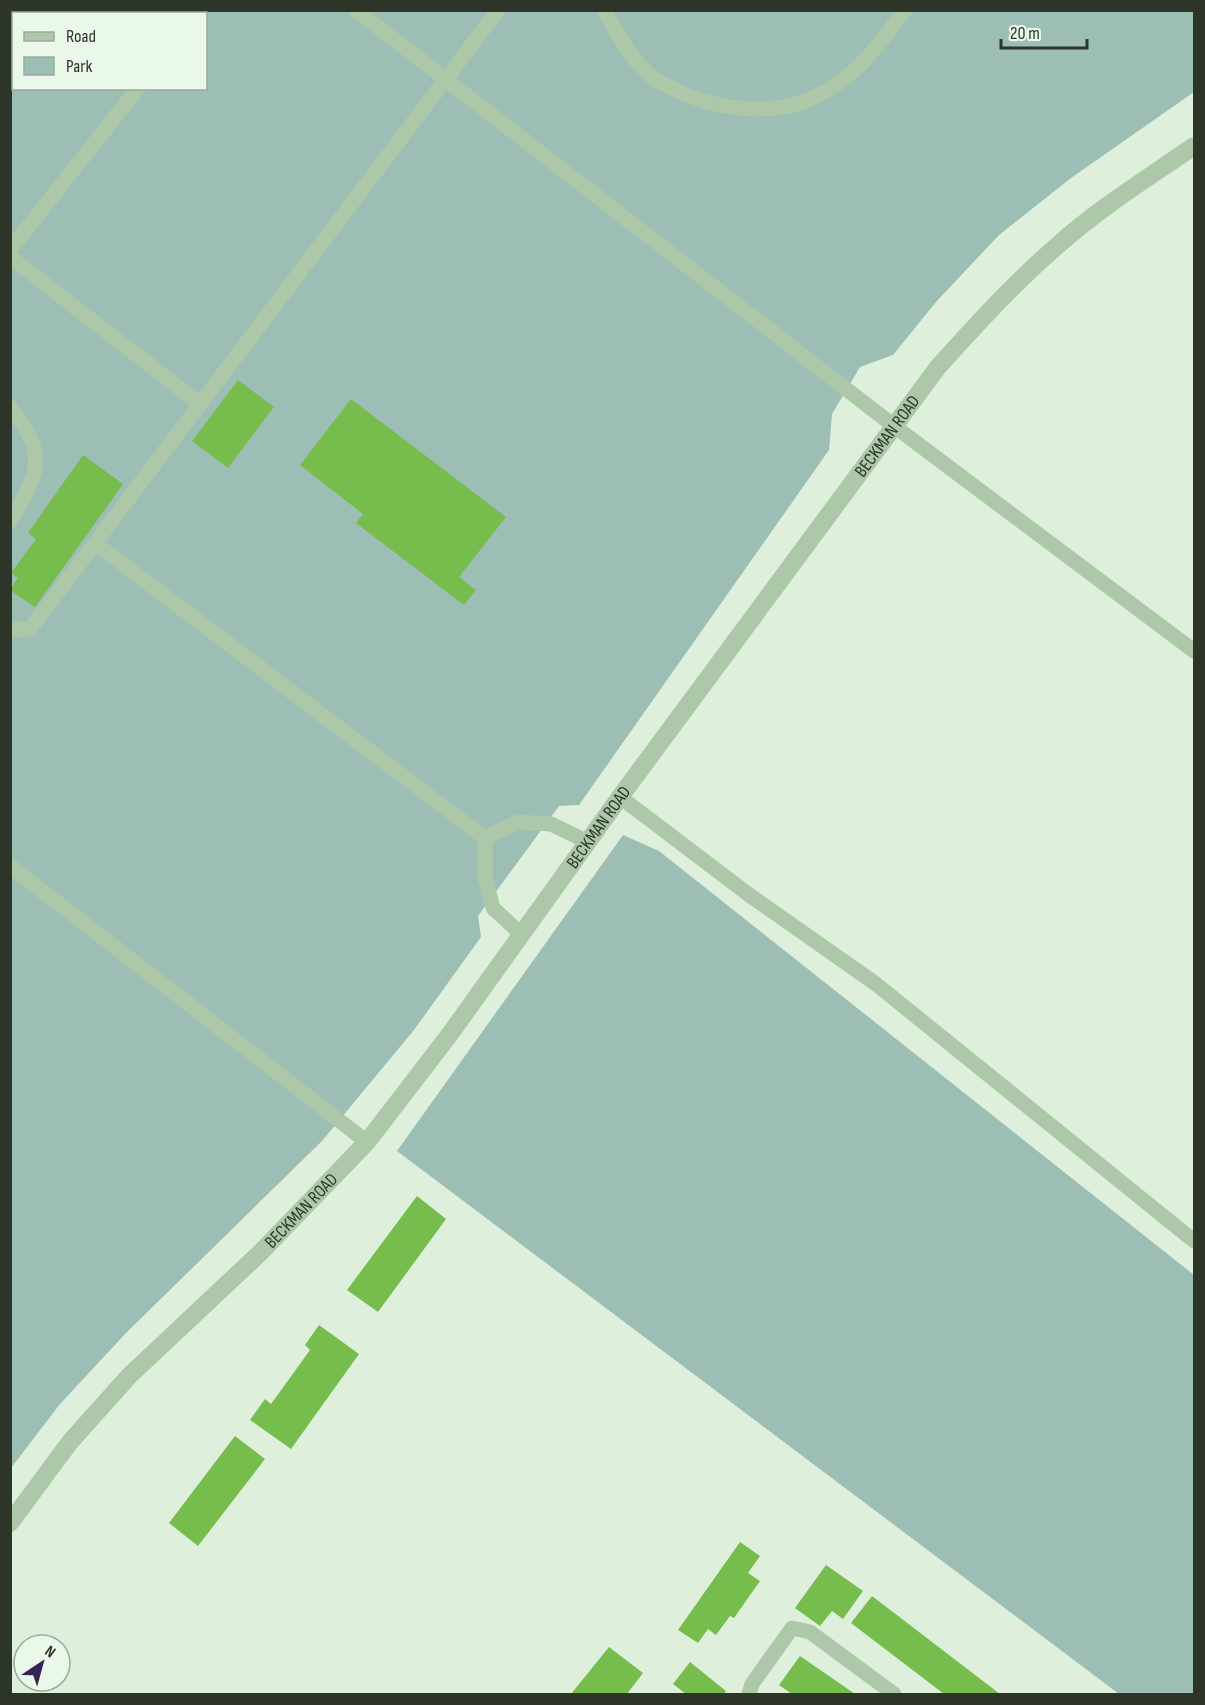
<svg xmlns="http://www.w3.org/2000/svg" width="1205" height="1705" font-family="'Sofia Sans Condensed',sans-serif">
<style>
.green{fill:#9dbeb5;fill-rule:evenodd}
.building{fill:#76bd4d}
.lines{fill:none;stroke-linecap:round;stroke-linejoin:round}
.lane{stroke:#adc7a9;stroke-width:15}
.street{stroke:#adc7a9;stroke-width:18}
.labels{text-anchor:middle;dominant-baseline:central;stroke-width:6;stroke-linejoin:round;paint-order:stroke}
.street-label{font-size:18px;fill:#2c3528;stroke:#e9f8e8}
</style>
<rect width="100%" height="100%" fill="#def0dc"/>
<g class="green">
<path d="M 11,11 L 1194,11 L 1194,92 L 1071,178 L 999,235 L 936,302 L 893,355 L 860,367 L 832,414 L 829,450 L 579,805 L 559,806 L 478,916 L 481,937 L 414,1030 L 322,1141 L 126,1333 L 60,1404 L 11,1468 ZM 14,14 L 206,14 L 206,88 L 14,88 Z"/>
<polygon points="623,835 659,851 1194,1275 1194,1694 1119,1694 397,1151"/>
</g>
<g class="building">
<polygon points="20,10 85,10 83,14 18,14"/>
<polygon points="119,10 171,10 169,14 117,14"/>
<polygon points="238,380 274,407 228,468 192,441"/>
<polygon points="351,399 506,517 459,577 476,590 464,605 356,523 363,514 300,465"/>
<polygon points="83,455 123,484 35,607 10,590 18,578 11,573 36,539 28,533"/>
<polygon points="417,1196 446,1219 378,1312 347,1290"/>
<polygon points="319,1325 359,1354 291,1449 250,1420 265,1399 271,1404 310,1350 305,1345"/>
<polygon points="235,1436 265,1459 198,1546 169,1523"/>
<polygon points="740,1542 760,1556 748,1573 760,1581 734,1618 730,1616 716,1635 708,1629 698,1643 678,1630"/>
<polygon points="826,1565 863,1591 843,1619 832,1611 820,1626 795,1608"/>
<polygon points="872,1596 1000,1694 944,1694 851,1623"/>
<polygon points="609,1647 643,1673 627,1694 571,1694"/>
<polygon points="800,1656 855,1694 792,1694 779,1685"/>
<polygon points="690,1662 726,1691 724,1694 686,1694 673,1684"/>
</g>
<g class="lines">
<g class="lane">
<polyline points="356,10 894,426 1194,651"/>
<path d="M 604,10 C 617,34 631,59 652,77 C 656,81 662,83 668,86 C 711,109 772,119 817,96 C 858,75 878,46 905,10"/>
<polyline points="198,14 200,10"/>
<polyline points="10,250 138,88"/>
<polyline points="10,257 200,404"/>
<path d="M 10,407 C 48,454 40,472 10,521"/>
<polyline points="95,543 485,838"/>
<polyline points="10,630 30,629 498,10"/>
<polyline points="620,797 748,894 876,984 1194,1241"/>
<polyline points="485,838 518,822 551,824 588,842"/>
<polyline points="485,838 485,877 493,908 521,934"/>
<polyline points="10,866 367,1142"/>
<polyline points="749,1694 752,1684 792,1628 810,1632 894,1694"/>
</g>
<path class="street" id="s1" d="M 10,1523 L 70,1442 L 129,1376 L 261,1252 L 367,1142 L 450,1034 L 620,797 L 938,367 C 976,325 1014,283 1057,246 C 1099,208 1148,178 1194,146"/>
</g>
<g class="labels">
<g class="street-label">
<text stroke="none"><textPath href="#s1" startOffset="1400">BECKMAN ROAD</textPath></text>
<text stroke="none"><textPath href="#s1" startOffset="914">BECKMAN ROAD</textPath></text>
<text stroke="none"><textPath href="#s1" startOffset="428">BECKMAN ROAD</textPath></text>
</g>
</g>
<rect width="1205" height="1705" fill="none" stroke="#2c3528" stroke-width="24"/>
<rect x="12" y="12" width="195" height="78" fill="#e9f8e8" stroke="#9daa9b" stroke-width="1.5"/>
<rect x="24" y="32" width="30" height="9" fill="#adc7a9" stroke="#9daa9b" stroke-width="1.5"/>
<text x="66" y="42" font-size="18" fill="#2c3528">Road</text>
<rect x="24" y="57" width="30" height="18" fill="#9dbeb5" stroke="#9daa9b" stroke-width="1.5"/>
<text x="66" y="72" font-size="18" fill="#2c3528">Park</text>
<g transform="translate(42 1663) rotate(36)"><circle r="28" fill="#e9f8e8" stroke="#9daa9b" stroke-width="1.5"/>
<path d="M0-4.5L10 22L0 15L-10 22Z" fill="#382153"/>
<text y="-9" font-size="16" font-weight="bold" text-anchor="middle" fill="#2c3528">N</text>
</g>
<path d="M1001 39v9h86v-9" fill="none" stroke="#2c3528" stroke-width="3"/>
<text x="1010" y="39" font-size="18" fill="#2c3528" stroke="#e9f8e8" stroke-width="4.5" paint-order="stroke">20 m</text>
</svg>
